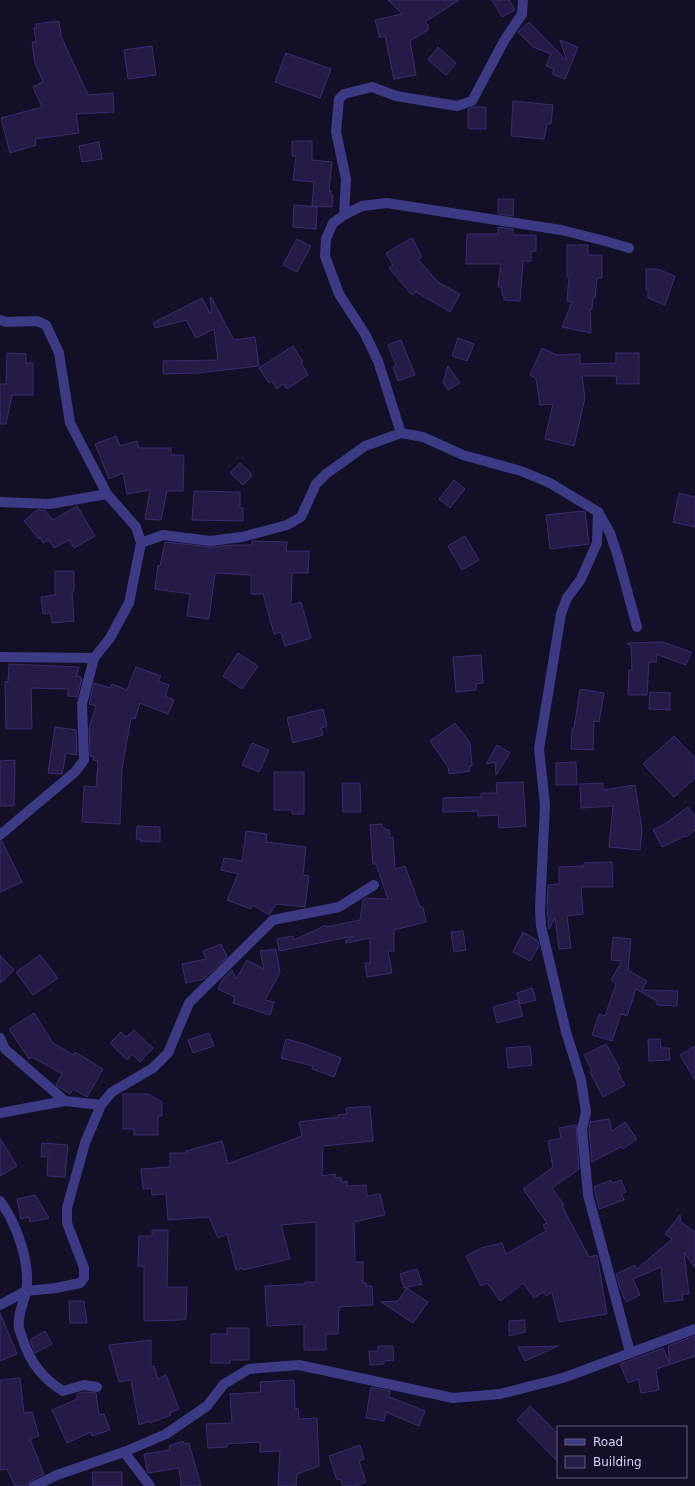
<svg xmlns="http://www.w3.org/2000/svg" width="695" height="1486" font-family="'DejaVu Sans',sans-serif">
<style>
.building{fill:#241b47;stroke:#3b2d73}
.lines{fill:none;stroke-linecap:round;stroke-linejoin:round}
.minor{stroke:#3d3a85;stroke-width:10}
</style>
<rect width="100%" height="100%" fill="#130f26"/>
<g class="building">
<polygon points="388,0 459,0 425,22 428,25 428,30 410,41 416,75 394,79 385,36 380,38 375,20 402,14"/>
<polygon points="492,0 509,0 515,10 502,17"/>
<polygon points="59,21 61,36 88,95 113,93 114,112 76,114 79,133 35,139 36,145 10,153 1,118 42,107 33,87 43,82 35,63 32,42 36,42 34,28 37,28 36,24"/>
<polygon points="529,22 567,61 560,40 578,47 565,79 552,74 554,69 546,66 551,54 533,47 518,32"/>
<polygon points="152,46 156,75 128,79 124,50"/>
<polygon points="438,47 456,63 446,75 428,60"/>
<polygon points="286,53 331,69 320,98 275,82"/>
<polygon points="513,101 553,105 551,124 547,124 544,139 511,136"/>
<polygon points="473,107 486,107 486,129 470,129 470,128 468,128 468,109"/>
<polygon points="292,141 312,141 312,160 332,162 329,191 331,191 331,195 333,195 332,207 312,206 314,182 293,180 296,156 292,156"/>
<polygon points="99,142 102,159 82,162 79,146"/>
<polygon points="498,199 514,199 513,216 498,214"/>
<polygon points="294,205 317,207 316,229 293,227"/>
<polygon points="498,227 513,229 513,234 515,235 536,235 536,251 531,251 531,261 523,261 520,301 504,300 504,296 502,295 502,287 498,287 501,264 466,264 467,234 498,234"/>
<polygon points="412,238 422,257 418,259 438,282 460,294 450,312 416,292 412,295 389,268 393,265 386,253"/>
<polygon points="297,239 311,246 297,272 283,265"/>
<polygon points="567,245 588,245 588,255 602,255 602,278 597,278 595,298 593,298 592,309 590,309 591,333 562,327 572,302 567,301 569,277 567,277"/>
<polygon points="646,269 657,269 675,276 665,305 648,298 648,290 646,290"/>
<polygon points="210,297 211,297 234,340 255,337 259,366 198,373 163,374 163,361 218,360 214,329 196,338 186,320 155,328 153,323 202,298 210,313 212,312"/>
<polygon points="458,338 474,344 467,361 452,356"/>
<polygon points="401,340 415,375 398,381 393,367 396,366 388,345"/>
<polygon points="293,346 303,362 301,363 308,375 287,389 283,384 277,389 272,381 269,383 259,368"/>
<polygon points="542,348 557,355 580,354 580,364 616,363 616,353 639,353 639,384 617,384 616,376 582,376 585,398 574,446 545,439 553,404 540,405 536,378 530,375"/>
<polygon points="7,353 26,354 26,363 33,363 33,395 12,395 6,424 0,424 0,384 6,384"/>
<polygon points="448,366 460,383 448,390 443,382"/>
<polygon points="116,436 120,446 137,441 139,448 171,448 171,455 184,455 183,491 167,491 161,520 145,519 150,490 127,494 123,473 109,479 95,444"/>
<polygon points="240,463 251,473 250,474 252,476 243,485 230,473"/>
<polygon points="454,480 465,489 450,508 439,499"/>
<polygon points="194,491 240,492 240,508 243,508 243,521 192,520"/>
<polygon points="679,493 695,497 695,527 673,522"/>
<polygon points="77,506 95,536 74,548 69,540 54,548 49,540 43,543 40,537 39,539 24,521 37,510 45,510 53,520"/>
<polygon points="583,511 585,512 589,544 550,549 546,515"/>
<polygon points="465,536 479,560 462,570 448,546"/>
<polygon points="252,541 287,542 286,551 309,551 308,573 292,573 291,605 301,602 311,638 285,646 281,632 274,634 263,594 251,594 251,575 215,573 209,619 187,616 190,594 155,589 158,565 160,566 165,542 211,547 234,545 252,545"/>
<polygon points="55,571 74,571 74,591 72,591 74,621 52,623 51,613 43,614 41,597 55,595"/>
<polygon points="663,642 691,652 686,665 656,654 657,662 649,662 647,695 628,695 629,670 632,670 631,646 627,644 628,643"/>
<polygon points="238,653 258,666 242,689 223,676"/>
<polygon points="481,655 483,683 476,684 476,690 456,692 453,657"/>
<polygon points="9,664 79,667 76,676 80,677 82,679 77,697 68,696 68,689 31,688 32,729 6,729 5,681 8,682"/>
<polygon points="136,667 161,676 158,681 169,685 165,696 174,700 168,714 140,703 135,719 131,718 122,769 120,824 82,822 84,786 96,787 98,761 93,760 94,757 90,756 89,728 96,706 89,704 94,683 110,688 112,684 127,690"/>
<polygon points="580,689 604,693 599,722 594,721 593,750 571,749 572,728 574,728"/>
<polygon points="650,692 670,693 670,710 649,709"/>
<polygon points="323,709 327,726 321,728 323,735 293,743 287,718"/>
<polygon points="455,723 470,743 472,766 469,767 470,771 449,774 448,767 430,741"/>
<polygon points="55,727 76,730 77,755 66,753 62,774 48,773"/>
<polygon points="674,736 695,758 695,778 674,797 643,764"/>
<polygon points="252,743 269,750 259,772 242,765"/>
<polygon points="497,745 510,753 496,775 495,762 486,764"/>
<polygon points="15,760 14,806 0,806 0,761"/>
<polygon points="576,762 577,785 556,785 556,763"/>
<polygon points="274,772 304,772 304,814 292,814 292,810 274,810"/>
<polygon points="523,782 526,826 499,828 498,815 478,816 478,811 443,812 443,798 481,797 481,793 497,793 496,783"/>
<polygon points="342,783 360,783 361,812 343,812"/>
<polygon points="603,783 603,790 635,785 642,829 640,850 609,847 613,806 581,808 580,784"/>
<polygon points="688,807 695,816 695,830 686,837 685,836 662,847 653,830 665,824"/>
<polygon points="382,824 382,828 385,828 386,830 389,830 390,838 393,837 395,869 405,866 420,907 423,907 426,922 394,930 394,951 388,951 392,973 367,977 365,963 370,963 370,938 346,943 345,941 354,936 279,951 277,939 293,936 294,940 326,925 326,927 360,920 363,900 366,898 388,899 376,864 373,864 370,825"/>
<polygon points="137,826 160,827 160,842 140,841 141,839 136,839"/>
<polygon points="246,831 267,834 266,842 306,847 303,875 309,876 305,907 276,904 269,915 253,905 251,909 227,900 238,874 221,870 224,858 242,861"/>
<polygon points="0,841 2,841 22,882 0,892"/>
<polygon points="612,862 613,887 581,887 583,914 567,916 571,948 559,949 555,918 549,929 547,906 548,885 559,884 559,867 584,866 584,863"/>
<polygon points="463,931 466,950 454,952 451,932"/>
<polygon points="523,932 538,941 539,946 530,961 513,952"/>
<polygon points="613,937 631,939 628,970 647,981 642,990 678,991 677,1006 657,1005 657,1001 636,989 627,1016 621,1014 612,1041 592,1035 599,1014 605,1016 616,984 611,980 622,961 611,960"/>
<polygon points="221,944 227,957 204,979 186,983 182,964 206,959 203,951"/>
<polygon points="276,949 280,973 265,1000 274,1002 270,1015 233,1003 235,997 218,989 223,979 232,970 236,979 247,960 264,969 260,951"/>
<polygon points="0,955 14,970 0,983"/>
<polygon points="40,955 58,978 33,995 16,972"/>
<polygon points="532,988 536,1000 520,1004 517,993"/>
<polygon points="518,1000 523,1016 497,1023 493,1007"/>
<polygon points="34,1013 53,1043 74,1055 75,1052 103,1069 87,1097 73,1089 70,1094 56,1085 62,1074 32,1057 29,1059 9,1029"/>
<polygon points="134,1030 153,1048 140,1062 132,1054 127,1060 110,1043 121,1032 126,1037"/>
<polygon points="209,1033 214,1046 193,1053 188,1040"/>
<polygon points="286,1039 305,1044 341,1058 334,1077 312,1069 313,1066 281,1058"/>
<polygon points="648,1039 660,1039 661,1048 669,1048 670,1060 649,1061"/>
<polygon points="606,1044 620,1069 617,1070 625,1085 603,1097 590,1072 592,1071 584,1055"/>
<polygon points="530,1046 532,1065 508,1068 506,1048"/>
<polygon points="695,1046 695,1080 680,1055"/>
<polygon points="123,1094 148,1094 162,1102 162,1116 158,1116 158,1135 134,1135 134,1129 123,1129"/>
<polygon points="370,1106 373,1141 323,1146 322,1176 335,1174 336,1178 341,1177 341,1182 347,1181 347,1186 366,1185 367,1196 380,1194 385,1215 354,1222 355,1262 363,1262 363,1283 366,1283 366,1286 372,1286 373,1305 339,1307 338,1334 326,1334 326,1350 304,1350 304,1324 267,1326 265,1286 305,1284 305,1282 316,1282 316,1222 281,1225 290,1259 243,1270 243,1268 236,1270 227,1234 218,1238 209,1217 168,1220 166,1194 152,1195 151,1188 143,1189 141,1169 170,1167 170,1153 186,1153 186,1151 222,1141 228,1164 302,1136 299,1122 338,1117 338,1115 347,1114 346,1108"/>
<polygon points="609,1119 612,1131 625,1122 637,1139 623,1149 621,1147 592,1162 589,1129 590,1122"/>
<polygon points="576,1125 579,1169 552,1188 564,1205 562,1206 589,1257 597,1255 607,1314 559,1322 552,1292 546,1296 543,1292 534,1298 523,1283 515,1290 500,1301 487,1283 481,1286 466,1256 481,1248 502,1243 506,1254 546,1231 543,1225 547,1223 523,1189 553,1167 548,1141 561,1138 559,1128"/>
<polygon points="0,1138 17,1166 0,1176"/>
<polygon points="42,1143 68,1145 65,1177 47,1176 48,1157 41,1157"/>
<polygon points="611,1180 612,1183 621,1180 626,1192 622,1194 624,1200 599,1209 594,1187"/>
<polygon points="35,1195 49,1218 30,1222 29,1217 21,1219 17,1199"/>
<polygon points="680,1215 681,1222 695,1232 695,1268 684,1252 689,1294 682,1294 683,1300 664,1302 661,1267 633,1279 640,1295 626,1302 620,1288 616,1274 635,1265 637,1269 672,1239 665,1234"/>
<polygon points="152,1230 168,1230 167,1287 187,1287 186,1319 181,1319 181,1320 144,1321 144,1266 138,1266 139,1236 152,1236"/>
<polygon points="417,1269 422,1284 404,1288 400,1274"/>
<polygon points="407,1288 428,1302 413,1323 381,1302 398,1301"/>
<polygon points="69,1301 84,1301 87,1323 70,1323"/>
<polygon points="0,1313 17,1354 0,1361"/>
<polygon points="525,1320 525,1332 509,1336 509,1321"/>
<polygon points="227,1328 249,1328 249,1360 230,1360 230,1363 211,1363 211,1334 227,1334"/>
<polygon points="45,1331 52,1344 35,1353 30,1340"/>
<polygon points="695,1336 695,1356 656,1369 659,1390 641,1393 638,1379 628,1383 620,1364 663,1348 670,1363 668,1346"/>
<polygon points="151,1340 151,1367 154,1366 158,1379 166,1375 179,1409 169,1413 171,1415 150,1423 149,1421 139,1425 131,1380 119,1382 109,1345"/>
<polygon points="378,1346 393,1346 394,1360 384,1361 384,1364 370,1365 369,1351 378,1351"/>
<polygon points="558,1346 525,1361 518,1347"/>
<polygon points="20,1378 24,1413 32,1412 39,1436 30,1439 44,1474 31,1480 28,1486 15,1486 7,1469 0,1470 0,1380"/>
<polygon points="294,1380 295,1409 298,1408 299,1419 317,1418 319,1466 297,1474 296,1486 278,1486 280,1451 260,1452 260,1442 227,1444 227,1447 208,1448 206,1424 232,1423 230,1394 261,1392 260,1382"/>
<polygon points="371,1387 390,1391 389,1397 425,1411 419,1426 386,1412 384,1421 366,1418"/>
<polygon points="84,1392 96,1393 99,1415 104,1414 110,1430 92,1436 91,1432 67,1443 52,1410 77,1399 77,1394"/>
<polygon points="530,1406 558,1434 558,1462 517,1420"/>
<polygon points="183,1441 184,1444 189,1443 201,1486 181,1486 179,1468 148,1473 147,1471 144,1454 170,1450 169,1446"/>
<polygon points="360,1445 364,1459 359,1461 366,1482 355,1486 343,1486 341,1479 337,1480 329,1456"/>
<polygon points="92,1472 122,1472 122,1486 93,1486"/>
</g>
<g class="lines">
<g class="minor">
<polyline points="344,215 346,179 336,132 339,99 344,94 372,87 396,96 457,106 472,101 504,41 522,14 523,0"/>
<polyline points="0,320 6,322 37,321 46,325 59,353 70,423 107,494 136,527 141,543 129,603 110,638 94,658 82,704 84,760 75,772 0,835"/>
<polyline points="401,433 378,361 365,334 339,294 325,256 326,239 333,223 344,215 362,206 387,203 561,230 605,241 629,248"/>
<polyline points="0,502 50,504 107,494"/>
<polyline points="598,512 597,543 581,579 567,598 561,614 539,749 545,805 540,909 541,926 566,1032 581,1080 586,1112 582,1129 588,1195 630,1352"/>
<polyline points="141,543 163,535 210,541 242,537 287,525 301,517 316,484 326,474 365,446 401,433 423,437 463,455 521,471 550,483 598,512 610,533 618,557 637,627"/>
<polyline points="0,657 94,658"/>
<polyline points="0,1038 5,1049 65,1101"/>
<polyline points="0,1113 65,1101 101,1105"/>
<path d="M 0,1201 C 17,1224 31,1264 26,1293 C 23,1304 17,1316 19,1328 C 20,1332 22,1336 23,1340 C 30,1362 43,1379 63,1391 L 84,1385 L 97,1387"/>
<polyline points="0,1305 26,1291 56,1288 80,1283 84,1278 84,1268 67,1223 67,1208 85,1143 101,1105 112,1092 153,1068 168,1053 189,1003 273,920 339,907 374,885"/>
<polyline points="124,1452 150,1486"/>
<polyline points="34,1486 57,1475 124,1452 166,1434 207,1406 224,1384 249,1369 299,1365 453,1398 500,1394 563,1378 695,1329"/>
</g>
</g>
<rect x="557" y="1426" width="130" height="52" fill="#130f26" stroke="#625e7d"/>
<rect x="565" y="1439" width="20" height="6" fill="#3d3a85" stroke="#625e7d"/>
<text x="593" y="1446" font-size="12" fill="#d9d4ff">Road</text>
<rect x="565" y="1456" width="20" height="12" fill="#241b47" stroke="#625e7d"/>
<text x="593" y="1466" font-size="12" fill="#d9d4ff">Building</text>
</svg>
